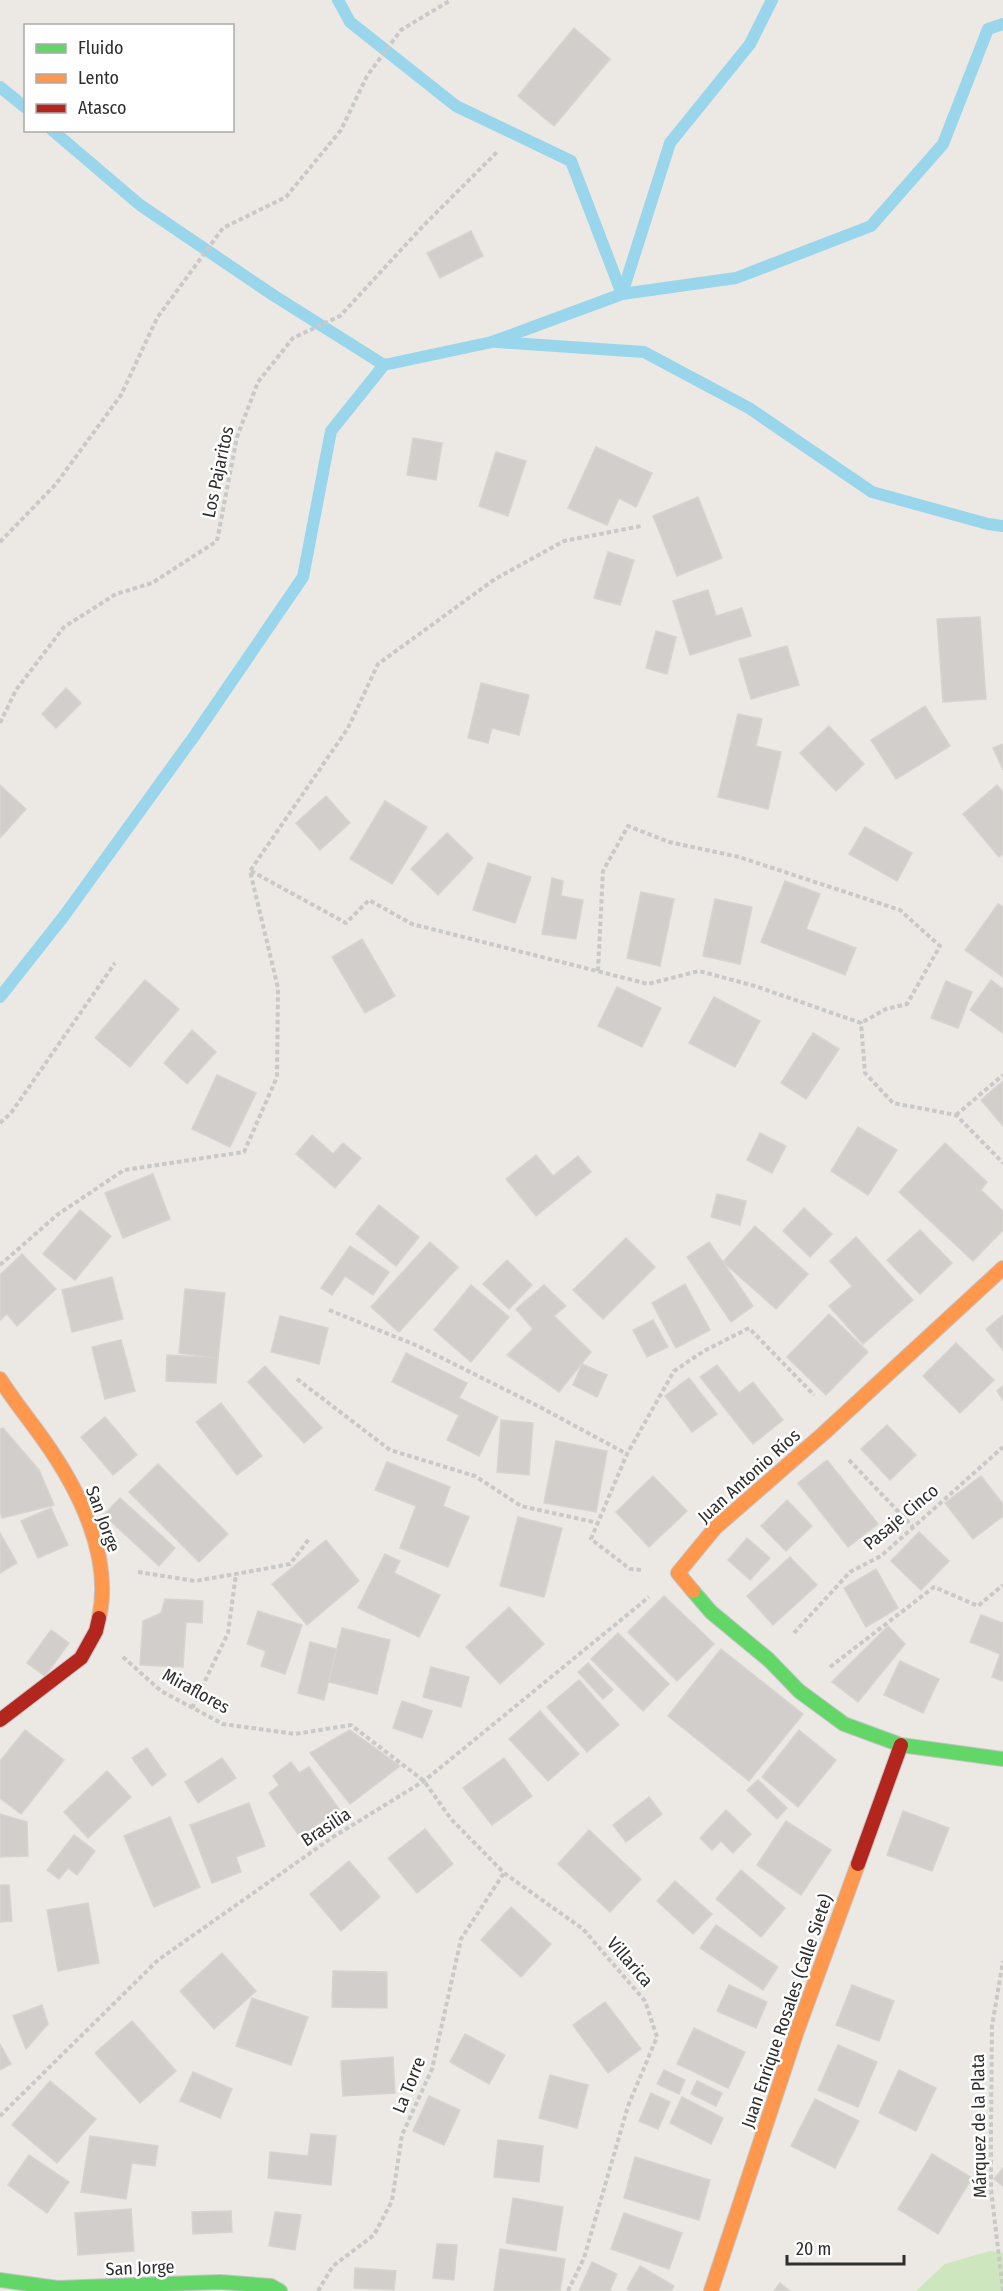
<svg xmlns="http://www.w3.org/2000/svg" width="1003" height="2291" font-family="'Fira Sans Condensed',sans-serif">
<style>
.green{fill:#cee6be}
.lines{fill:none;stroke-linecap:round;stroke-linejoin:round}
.stream{stroke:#99d6ec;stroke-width:12}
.building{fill:#d1cecb;stroke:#d7d4d0;stroke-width:1.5}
.fast-casing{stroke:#c5c4c5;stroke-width:16}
.slow-casing{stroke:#c5c4c5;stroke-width:16}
.jam-casing{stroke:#c5c4c5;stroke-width:16}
.path{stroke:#c9c9c8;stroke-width:4;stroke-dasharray:4.5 3;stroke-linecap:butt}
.fast{stroke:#63d668;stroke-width:14}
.slow{stroke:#ff974d;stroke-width:14}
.jam{stroke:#b3261e;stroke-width:14}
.labels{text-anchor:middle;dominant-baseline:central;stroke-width:5;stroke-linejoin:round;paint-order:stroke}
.street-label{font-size:18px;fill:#2e2e2e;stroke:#fff}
</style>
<rect width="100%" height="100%" fill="#ece8e4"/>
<polygon class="green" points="990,2251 1003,2253 1003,2291 916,2291 945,2264"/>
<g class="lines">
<g class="stream">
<polyline points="338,0 350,22 456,106 571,161 622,294 736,278 871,226 943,144 988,29 1003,24"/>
<polyline points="0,87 26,108"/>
<polyline points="52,130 140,205 273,295 384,365"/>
<polyline points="497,342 644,352 749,408 872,492 988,524 1003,526"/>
<polyline points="0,997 64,916 195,735 303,577 331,431 384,365 492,342 622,294 670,143 750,44 772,0"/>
</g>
</g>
<g class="building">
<polygon points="574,28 610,59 554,126 518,96"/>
<polygon points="471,231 483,256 440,278 427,253"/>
<polygon points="413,438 442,443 436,480 407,475"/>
<polygon points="596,447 652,473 636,507 619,498 607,525 568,508"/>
<polygon points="496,452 526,461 508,516 479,506"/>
<polygon points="698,497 722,558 677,576 653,516"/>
<polygon points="608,552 634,560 620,605 594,598"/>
<polygon points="708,590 716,616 742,608 751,636 690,655 673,601"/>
<polygon points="980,617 986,699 943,702 937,619"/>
<polygon points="656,631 676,637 667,674 646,668"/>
<polygon points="787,646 799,685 751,699 739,659"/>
<polygon points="481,683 529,695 519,735 492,728 488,743 468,738"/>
<polygon points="66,688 81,703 56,728 42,714"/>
<polygon points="925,706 950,746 896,779 871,740"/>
<polygon points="738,714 762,719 756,746 781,752 768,809 718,797"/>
<polygon points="829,726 864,764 836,791 800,753"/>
<polygon points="1003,744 1003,770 993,748"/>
<polygon points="0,785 26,809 0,838"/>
<polygon points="997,785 1003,792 1003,854 999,857 963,814"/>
<polygon points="326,796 350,823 320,850 296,823"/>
<polygon points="385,801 427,827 392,884 350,859"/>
<polygon points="865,827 912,853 897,881 849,854"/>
<polygon points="447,833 473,858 438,895 411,869"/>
<polygon points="488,863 531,877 515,923 473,910"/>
<polygon points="552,878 563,881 561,896 583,900 576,939 542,934"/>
<polygon points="785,881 820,894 806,929 856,948 845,975 761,942"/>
<polygon points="641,892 674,899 660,966 627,958"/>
<polygon points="715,899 752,907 740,964 703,956"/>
<polygon points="998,904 1003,907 1003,977 965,950"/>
<polygon points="362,939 395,996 365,1013 332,957"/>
<polygon points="145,980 179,1009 130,1067 95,1038"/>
<polygon points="991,980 1003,989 1003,1033 970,1010"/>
<polygon points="946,981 972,992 958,1028 931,1018"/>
<polygon points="617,987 661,1008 642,1047 598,1026"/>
<polygon points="714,997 760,1021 735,1067 689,1043"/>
<polygon points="192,1030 216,1052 187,1084 164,1063"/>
<polygon points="813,1033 839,1049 806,1099 781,1083"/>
<polygon points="217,1075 256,1093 230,1147 192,1129"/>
<polygon points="1003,1081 1003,1126 981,1100"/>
<polygon points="858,1127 897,1150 868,1195 831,1171"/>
<polygon points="760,1133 786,1146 772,1173 747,1160"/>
<polygon points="312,1135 333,1154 343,1143 361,1158 335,1188 296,1154"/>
<polygon points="945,1143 987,1182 981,1190 1003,1211 1003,1230 973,1261 899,1192"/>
<polygon points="536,1155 553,1176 578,1156 591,1172 536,1216 506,1179"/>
<polygon points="153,1174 170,1219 123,1238 105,1193"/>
<polygon points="717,1194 746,1201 740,1225 711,1217"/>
<polygon points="379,1205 419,1237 396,1266 356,1234"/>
<polygon points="804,1208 832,1234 810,1257 783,1231"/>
<polygon points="80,1210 111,1236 75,1280 43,1254"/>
<polygon points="755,1226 808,1274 776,1309 723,1262"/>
<polygon points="920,1230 952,1263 920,1294 887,1260"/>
<polygon points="856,1237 913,1300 863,1344 829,1306 852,1286 830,1261"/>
<polygon points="626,1238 655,1267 603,1319 573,1290"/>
<polygon points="430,1242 458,1267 399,1332 371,1307"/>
<polygon points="709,1242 753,1306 731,1322 687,1257"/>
<polygon points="350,1246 389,1272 373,1295 345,1276 332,1295 321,1288"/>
<polygon points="22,1254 56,1289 17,1326 7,1314 0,1320 0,1275"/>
<polygon points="507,1260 532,1285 509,1309 483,1284"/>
<polygon points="112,1277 123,1319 72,1332 62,1290"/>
<polygon points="685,1284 710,1330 676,1348 652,1303"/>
<polygon points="471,1285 509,1317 471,1362 434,1330"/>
<polygon points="544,1285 566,1306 554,1316 591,1352 559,1392 507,1355 533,1329 516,1309"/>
<polygon points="185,1289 225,1293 218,1358 179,1353"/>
<polygon points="829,1314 868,1352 826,1395 787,1357"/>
<polygon points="1003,1315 1003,1350 986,1329"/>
<polygon points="280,1316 328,1328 319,1364 271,1352"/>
<polygon points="653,1320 668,1347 647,1357 633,1330"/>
<polygon points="121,1340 135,1391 105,1399 92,1347"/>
<polygon points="956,1343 994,1380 960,1413 923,1376"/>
<polygon points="406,1353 467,1383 459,1398 498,1417 479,1456 447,1440 459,1415 392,1382"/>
<polygon points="167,1355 218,1358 216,1383 166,1381"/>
<polygon points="582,1364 607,1375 597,1397 573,1385"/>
<polygon points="717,1365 739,1393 753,1382 783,1420 753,1444 700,1377"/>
<polygon points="265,1366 322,1428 304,1443 248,1382"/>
<polygon points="689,1378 717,1414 692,1432 665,1396"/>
<polygon points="1003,1386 1003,1400 997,1391"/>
<polygon points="221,1403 262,1456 237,1475 196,1422"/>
<polygon points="105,1417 137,1455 113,1475 81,1437"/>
<polygon points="501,1420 533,1423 529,1475 497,1472"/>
<polygon points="887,1425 916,1455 890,1480 861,1449"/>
<polygon points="3,1428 39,1470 54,1505 2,1518 0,1509 0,1429"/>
<polygon points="556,1441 607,1451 596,1512 544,1503"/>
<polygon points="827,1460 878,1524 848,1547 798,1483"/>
<polygon points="387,1462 450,1487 443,1506 469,1517 448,1567 400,1548 416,1506 375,1490"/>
<polygon points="158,1464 228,1534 199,1562 129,1492"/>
<polygon points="653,1476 687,1511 649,1547 616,1512"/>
<polygon points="981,1476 1003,1504 1003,1516 973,1539 945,1503"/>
<polygon points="120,1498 175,1548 159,1566 104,1515"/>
<polygon points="787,1500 812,1526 786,1551 761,1526"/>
<polygon points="51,1508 68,1545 38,1558 21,1521"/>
<polygon points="518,1517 562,1528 544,1597 500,1586"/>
<polygon points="919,1532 949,1561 921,1590 891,1561"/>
<polygon points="0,1533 17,1563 0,1573"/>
<polygon points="747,1538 770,1558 750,1580 728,1560"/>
<polygon points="326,1540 359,1581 307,1625 272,1584"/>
<polygon points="385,1554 400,1561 394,1573 440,1595 419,1637 358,1608"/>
<polygon points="790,1557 817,1585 773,1625 747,1596"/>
<polygon points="876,1569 898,1608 866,1627 844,1588"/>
<polygon points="664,1596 714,1644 677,1681 628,1632"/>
<polygon points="165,1599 203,1601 202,1623 186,1622 183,1667 140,1665 143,1621 161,1613"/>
<polygon points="509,1607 544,1644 500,1684 466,1647"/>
<polygon points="258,1611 302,1625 285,1674 261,1666 266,1651 247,1644"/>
<polygon points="981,1615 1003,1623 1003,1681 992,1677 1000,1654 970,1642"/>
<polygon points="888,1626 905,1644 858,1702 832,1682"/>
<polygon points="342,1628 390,1640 377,1694 329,1682"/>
<polygon points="51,1630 69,1643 45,1676 27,1663"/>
<polygon points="618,1633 669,1684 643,1711 591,1659"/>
<polygon points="310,1642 336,1649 324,1700 298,1693"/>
<polygon points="721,1649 803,1714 749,1781 668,1716"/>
<polygon points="900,1661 939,1679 923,1713 884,1695"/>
<polygon points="588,1663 613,1690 603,1699 578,1672"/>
<polygon points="431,1667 469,1677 461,1707 423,1697"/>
<polygon points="579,1680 619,1725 587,1752 547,1707"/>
<polygon points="402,1701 432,1711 422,1738 393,1728"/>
<polygon points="540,1711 579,1754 548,1781 509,1739"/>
<polygon points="25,1730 64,1760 21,1814 0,1798 0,1761"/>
<polygon points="350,1730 400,1766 350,1804 310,1753"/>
<polygon points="799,1730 836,1760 798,1807 762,1777"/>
<polygon points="147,1748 166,1775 152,1786 132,1758"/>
<polygon points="222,1758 236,1778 198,1803 185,1782"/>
<polygon points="504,1758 532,1796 492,1825 463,1788"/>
<polygon points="291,1762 299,1773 309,1767 339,1809 300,1837 269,1793 279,1785 273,1776"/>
<polygon points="107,1771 131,1797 88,1838 64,1812"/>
<polygon points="758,1780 787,1808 777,1819 747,1790"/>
<polygon points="649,1797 662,1814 626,1842 613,1825"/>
<polygon points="249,1803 265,1846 236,1857 241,1872 212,1883 190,1825"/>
<polygon points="726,1810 751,1834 733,1853 721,1841 712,1850 700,1838"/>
<polygon points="903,1811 949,1828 932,1871 887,1855"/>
<polygon points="0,1814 27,1822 28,1856 0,1857"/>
<polygon points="170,1817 200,1887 154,1907 124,1836"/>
<polygon points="786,1821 831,1850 801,1895 757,1865"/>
<polygon points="425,1829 453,1864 417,1893 388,1858"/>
<polygon points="589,1830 641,1879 610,1912 558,1864"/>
<polygon points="74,1835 95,1851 77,1875 68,1868 59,1879 47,1870"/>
<polygon points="349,1861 380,1897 341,1931 310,1894"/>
<polygon points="741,1870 785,1908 761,1937 716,1899"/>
<polygon points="675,1881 712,1914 693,1934 657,1901"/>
<polygon points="0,1885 9,1885 12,1921 0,1922"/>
<polygon points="88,1903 99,1963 58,1971 47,1910"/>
<polygon points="511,1907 551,1944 521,1977 481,1940"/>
<polygon points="716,1925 778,1967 763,1990 700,1948"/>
<polygon points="222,1953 256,1991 214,2029 180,1991"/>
<polygon points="333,1971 387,1972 387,2008 332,2007"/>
<polygon points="729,1985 767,2002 756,2028 717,2011"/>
<polygon points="852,1985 894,2001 879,2041 836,2025"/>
<polygon points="252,1998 308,2017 291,2065 236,2046"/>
<polygon points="605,2002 641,2049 608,2073 573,2025"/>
<polygon points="42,2005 48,2024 26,2049 13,2016"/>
<polygon points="132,2021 176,2071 140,2103 95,2053"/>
<polygon points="694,2028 745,2052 728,2088 677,2064"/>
<polygon points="465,2034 505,2055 489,2084 450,2062"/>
<polygon points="0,2044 11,2064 0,2070"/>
<polygon points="838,2045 877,2062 858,2107 818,2090"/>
<polygon points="393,2057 395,2093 343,2096 341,2061"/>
<polygon points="664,2070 685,2080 679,2094 657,2084"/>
<polygon points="899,2070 936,2088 916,2131 879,2113"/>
<polygon points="193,2072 232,2089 220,2118 180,2101"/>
<polygon points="550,2075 588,2085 577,2128 539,2118"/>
<polygon points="50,2081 96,2119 57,2163 12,2125"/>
<polygon points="697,2081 722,2093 716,2106 691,2094"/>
<polygon points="651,2093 670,2102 658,2129 639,2121"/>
<polygon points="429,2096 460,2110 444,2145 413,2131"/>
<polygon points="682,2097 723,2118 711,2144 670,2123"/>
<polygon points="815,2099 859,2121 835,2168 791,2146"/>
<polygon points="311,2134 336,2136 331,2185 268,2178 270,2152 308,2156"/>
<polygon points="90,2136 158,2146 155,2166 132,2163 126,2199 81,2192"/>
<polygon points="498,2140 543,2146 539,2182 494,2177"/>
<polygon points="932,2154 972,2178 938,2234 898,2209"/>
<polygon points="29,2155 69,2182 47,2213 8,2185"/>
<polygon points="635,2157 710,2180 699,2220 624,2198"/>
<polygon points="1003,2168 1003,2186 994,2179"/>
<polygon points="513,2198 563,2207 556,2251 506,2243"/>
<polygon points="131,2209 134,2251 78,2255 75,2213"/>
<polygon points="231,2211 232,2232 193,2234 192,2212"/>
<polygon points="275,2212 301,2215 295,2250 269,2246"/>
<polygon points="624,2213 682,2233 669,2269 611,2249"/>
<polygon points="437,2244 457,2245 454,2280 433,2278"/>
<polygon points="500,2249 565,2259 560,2291 494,2291"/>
<polygon points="592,2262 617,2274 610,2290 612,2291 579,2291"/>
<polygon points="640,2266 674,2286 671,2291 631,2291 627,2289"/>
<polygon points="355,2268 396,2271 394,2290 354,2288"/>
<polygon points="780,2283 790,2291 774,2291"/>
</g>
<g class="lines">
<defs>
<g id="fast">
<polyline points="693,1591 711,1612 769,1660 799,1691 844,1724 901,1745 1003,1759"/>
<polyline points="0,2280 57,2288 220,2282 271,2286 280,2291"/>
</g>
<g id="slow">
<path d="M 0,1379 C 13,1400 29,1419 43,1439 C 78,1488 113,1556 99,1618"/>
<polyline points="693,1591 678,1573 715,1528 824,1433 1003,1268"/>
<polyline points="711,2291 797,2031 858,1864"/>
</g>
<g id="jam">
<polyline points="0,1720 81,1658 96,1631 99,1618"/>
<polyline points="858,1864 901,1745"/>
</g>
</defs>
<use href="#fast" class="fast-casing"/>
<use href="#slow" class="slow-casing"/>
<use href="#jam" class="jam-casing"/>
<g class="path">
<polyline points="0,542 56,484 121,395 157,318 223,228 286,197 341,130 367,76 401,30 451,0"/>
<polyline points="0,723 16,690 64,627 116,594 152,583 217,541 237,437 258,382 293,338 340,316 424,225 497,152"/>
<polyline points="251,871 346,923 369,900 412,924 648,984 699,971 755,986 861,1023 865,1073 893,1103 956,1115 1003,1163"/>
<polyline points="598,971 603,871 628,826 669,842 739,857 900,910 940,946 907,1004 886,1009 861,1023"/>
<polyline points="956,1115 1003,1075"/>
<polyline points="0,1123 11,1113 115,963"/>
<polyline points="0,1265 57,1215 124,1170 244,1152 277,1077 278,988 250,871 348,728 378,664 495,579 564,541 641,526"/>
<polyline points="329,1310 418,1346 538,1406 627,1454"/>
<polyline points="297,1379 390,1450 475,1476 521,1506 598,1523"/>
<polyline points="849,1460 913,1527"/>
<polyline points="641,1570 630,1569 591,1539 627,1454 674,1371 704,1351 749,1328 814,1395"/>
<polyline points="138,1572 195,1581 258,1570 290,1564 309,1539"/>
<polyline points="794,1633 850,1572 881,1556 1003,1447"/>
<polyline points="123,1657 161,1691 223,1724 295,1734 351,1725 424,1781 451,1819 504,1873 583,1929 645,2001 657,2037 628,2106 584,2258 568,2291"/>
<polyline points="830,1667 934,1587 978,1606 1003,1585"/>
<polyline points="192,1708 228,1633 236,1574"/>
<polyline points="0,2116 158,1960 333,1837 424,1781 649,1597"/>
<polyline points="318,2291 333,2266 374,2235 392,2201 402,2135 432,2069 461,1939 504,1873"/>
<polyline points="1003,2291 991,2189 991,2127 992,2026 1003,1961"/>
</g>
<use href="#fast" class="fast"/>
<use href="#slow" class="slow"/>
<use href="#jam" class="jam"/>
</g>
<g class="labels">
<g class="street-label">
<text transform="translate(218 472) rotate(-78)">Los Pajaritos</text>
<text transform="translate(749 1476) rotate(-42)">Juan Antonio Ríos</text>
<text transform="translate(901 1517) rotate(-40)">Pasaje Cinco</text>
<text transform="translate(103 1519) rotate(70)">San Jorge</text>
<text transform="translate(196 1691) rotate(29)">Miraflores</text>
<text transform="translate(326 1827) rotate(-33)">Brasilia</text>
<text transform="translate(630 1962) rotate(49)">Villarica</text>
<text transform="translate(787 2011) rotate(-71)">Juan Enrique Rosales (Calle Siete)</text>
<text transform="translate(409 2085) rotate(-68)">La Torre</text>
<text transform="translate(979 2126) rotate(-91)">Márquez de la Plata</text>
<text transform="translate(140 2268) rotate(-2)">San Jorge</text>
</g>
</g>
<rect x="24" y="24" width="210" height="108" fill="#ffffff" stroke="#ababab" stroke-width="1.5"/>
<rect x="36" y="44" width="30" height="9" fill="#63d668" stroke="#ababab" stroke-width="1.5"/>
<text x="78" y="54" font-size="18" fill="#2e2e2e">Fluido</text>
<rect x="36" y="74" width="30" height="9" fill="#ff974d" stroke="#ababab" stroke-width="1.5"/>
<text x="78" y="84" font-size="18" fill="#2e2e2e">Lento</text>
<rect x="36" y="104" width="30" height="9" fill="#b3261e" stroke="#ababab" stroke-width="1.5"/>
<text x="78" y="114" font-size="18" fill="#2e2e2e">Atasco</text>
<path d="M787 2255v9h117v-9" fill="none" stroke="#2e2e2e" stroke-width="3"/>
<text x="796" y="2255" font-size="18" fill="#2e2e2e" stroke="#ffffff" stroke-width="4.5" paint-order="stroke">20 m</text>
</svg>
